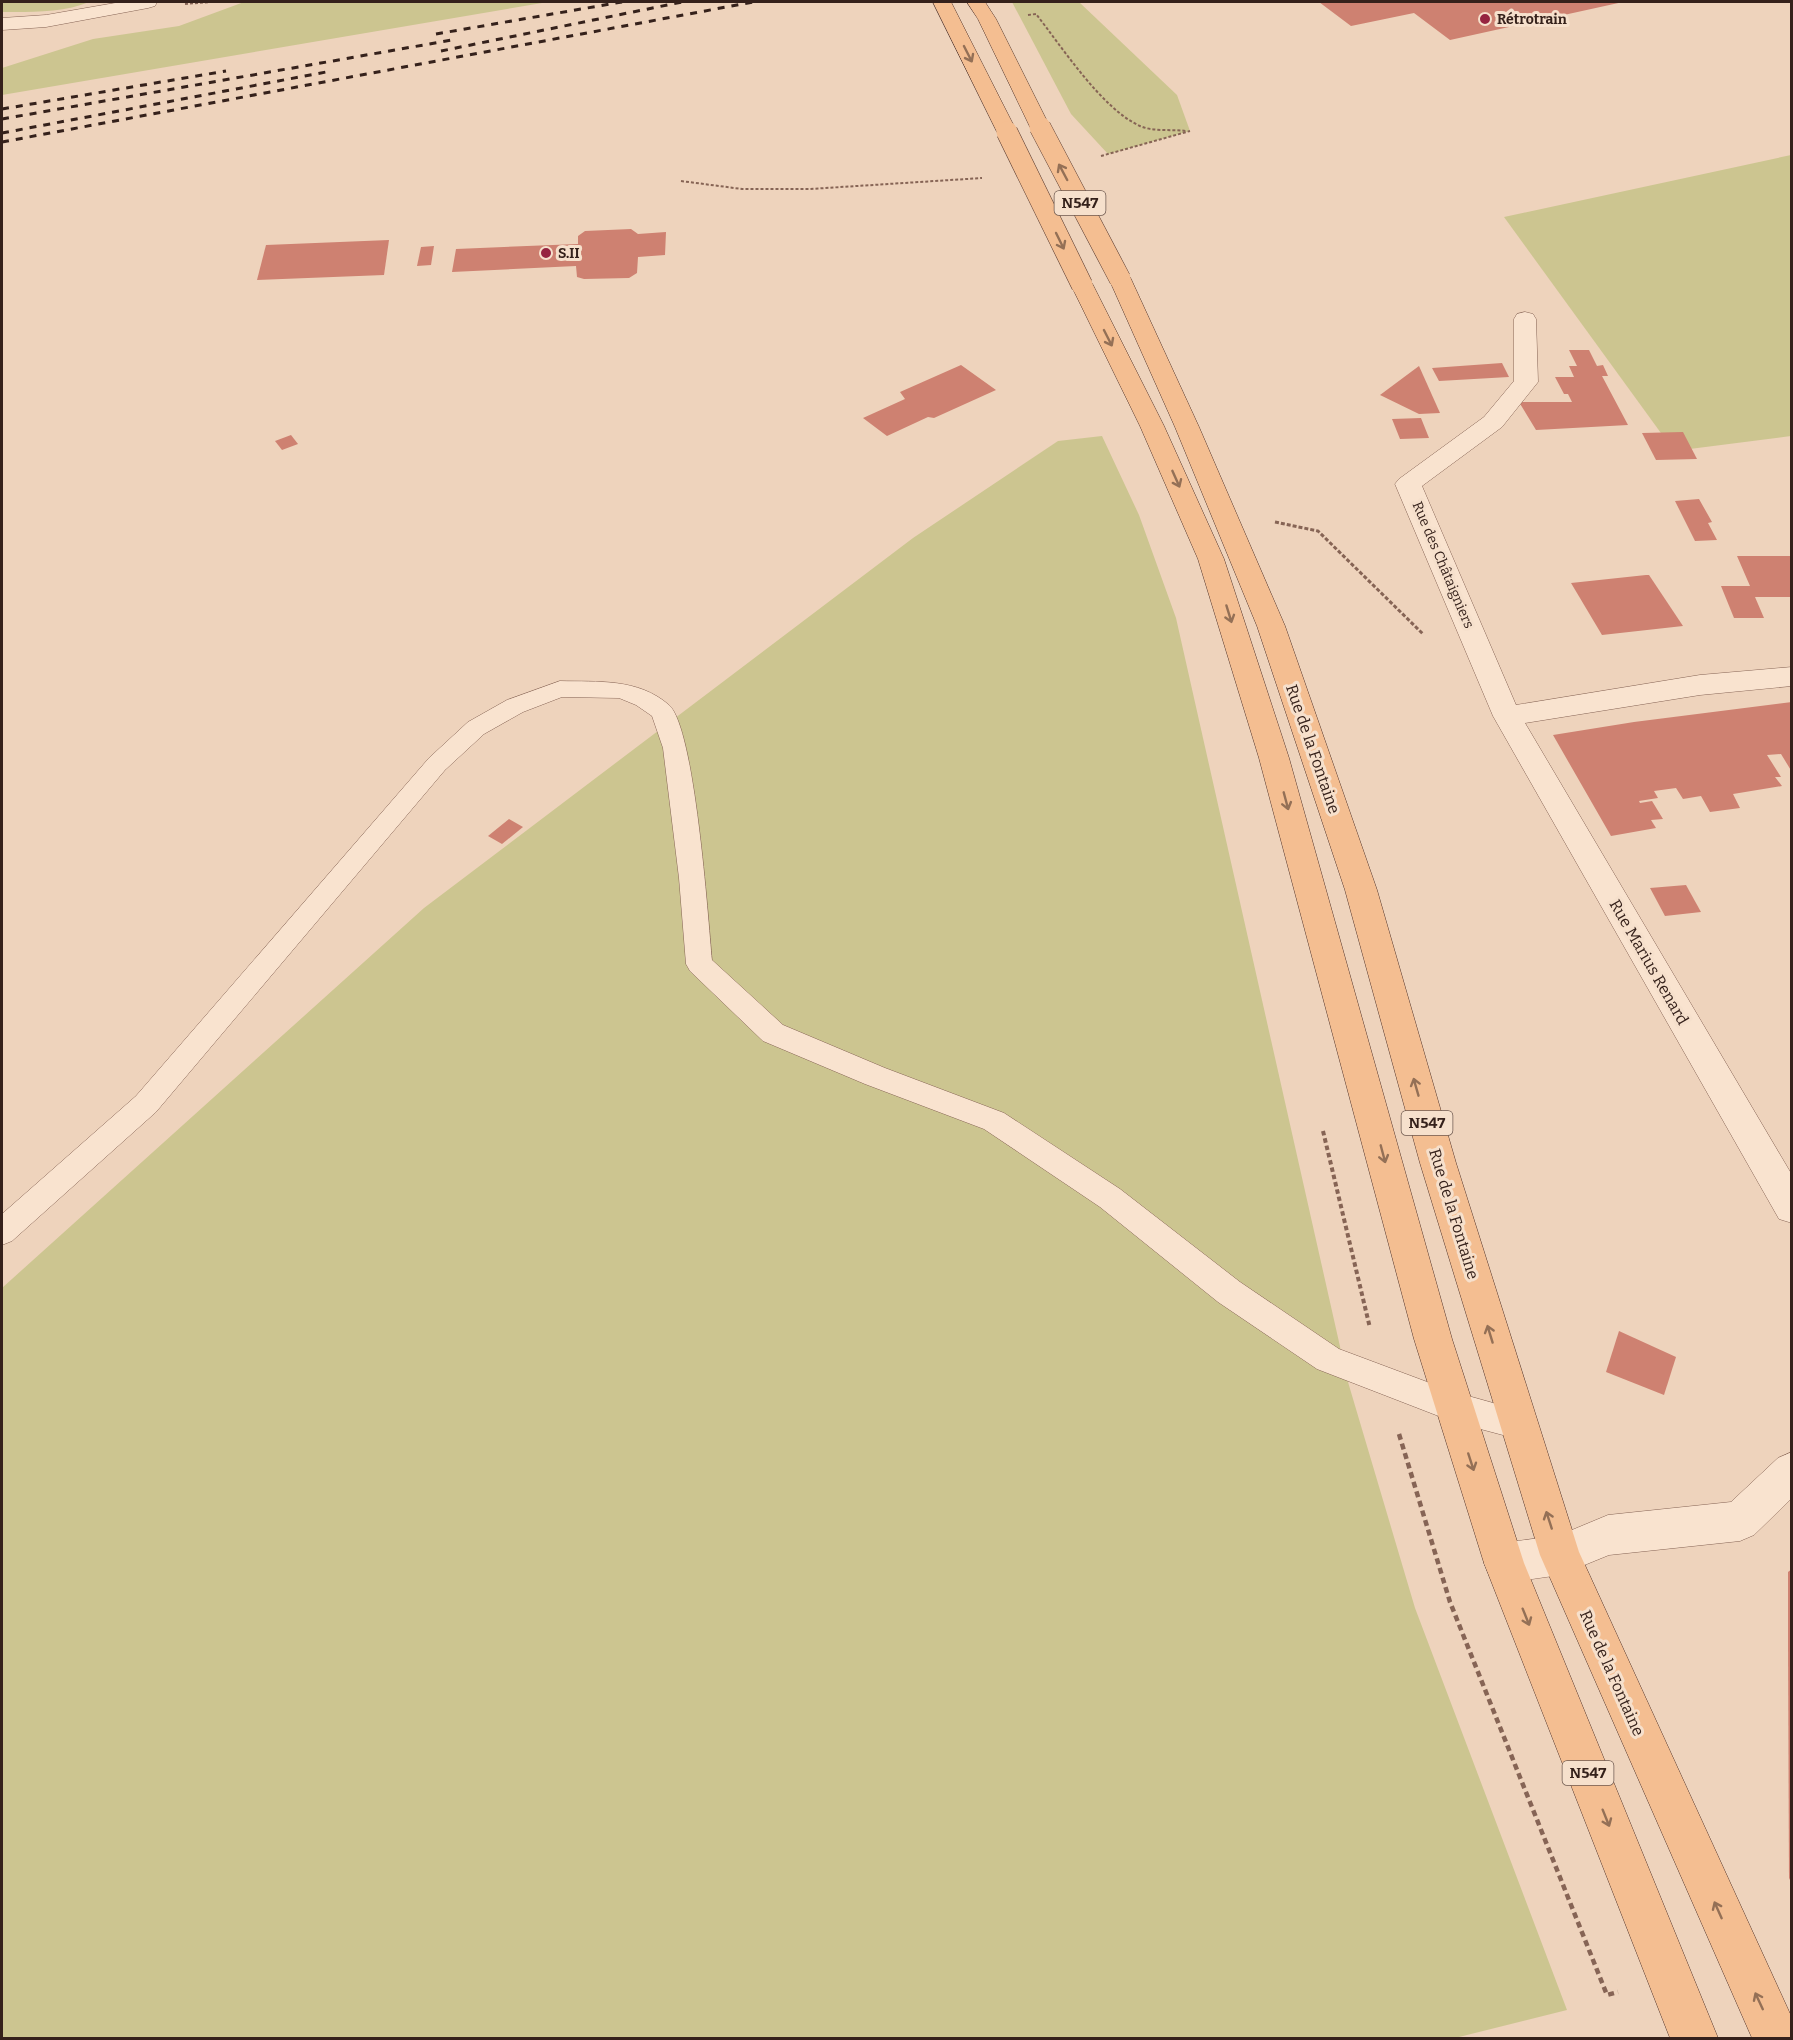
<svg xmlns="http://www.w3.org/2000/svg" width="1793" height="2040" font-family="Bitter,serif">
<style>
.green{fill:#ccc590}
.building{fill:#ce8171}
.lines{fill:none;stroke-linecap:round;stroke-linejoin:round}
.service-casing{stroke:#866455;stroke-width:1}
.minor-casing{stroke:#866455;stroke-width:1}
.tertiary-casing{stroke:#866455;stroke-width:1}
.primary-casing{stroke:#53342a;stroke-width:1}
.path-far3{stroke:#866455;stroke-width:2;stroke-dasharray:3 2;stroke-linecap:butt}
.path-far2{stroke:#866455;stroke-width:3;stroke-dasharray:4 2;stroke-linecap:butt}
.path-far1{stroke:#866455;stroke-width:4;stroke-dasharray:4.5 3;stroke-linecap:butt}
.path{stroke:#866455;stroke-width:4.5;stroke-dasharray:6 4;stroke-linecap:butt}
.service{fill:#f9e3cf;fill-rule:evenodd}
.minor{fill:#f9e3cf;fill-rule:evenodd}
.tertiary{fill:#f9e3cf;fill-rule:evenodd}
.primary{fill:#f4be91;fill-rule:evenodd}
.rail{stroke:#35211b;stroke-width:3;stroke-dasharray:7 7;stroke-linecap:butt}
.primary-bridge-casing{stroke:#53342a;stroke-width:22;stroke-linecap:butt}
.primary-bridge{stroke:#f4be91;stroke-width:21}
.oneway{stroke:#947056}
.poi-dot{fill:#962440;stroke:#f6e0cc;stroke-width:2}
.labels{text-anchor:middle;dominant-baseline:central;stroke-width:6;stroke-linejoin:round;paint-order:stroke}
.far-poi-label{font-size:14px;font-weight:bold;fill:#35211b;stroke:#f6e0cc;text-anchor:start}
.far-street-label{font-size:14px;fill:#35211b;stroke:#f6e0cc}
.shield{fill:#f6e0cc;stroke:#6f5a50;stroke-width:1.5}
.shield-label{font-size:15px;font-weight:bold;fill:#35211b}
.street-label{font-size:16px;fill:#35211b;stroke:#f6e0cc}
</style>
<rect width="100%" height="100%" fill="#eed3bc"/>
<g class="green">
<path d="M 2,2 L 89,2 C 64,13 29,12 2,12 Z"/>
<polygon points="244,2 548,2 2,95 2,68 93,39 179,26"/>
<polygon points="1012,2 1079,2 1177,95 1190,131 1108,154 1071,114"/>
<polygon points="1791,155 1791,436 1674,451 1504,217"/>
<polygon points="1102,436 1139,515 1176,618 1348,1382 1415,1608 1567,2010 1455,2038 2,2038 2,1288 424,908 913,538 1058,441"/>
</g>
<g class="building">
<polygon points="1319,2 1623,2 1450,40 1414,13 1351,26"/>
<polygon points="631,229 638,234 666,232 665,255 638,257 637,273 629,278 584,279 577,277 576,266 452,272 456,249 578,244 578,236 585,231"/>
<polygon points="389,240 384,275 257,280 266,245"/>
<polygon points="434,246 431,265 417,266 421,247"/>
<polygon points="1569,350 1589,350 1597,366 1603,365 1608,376 1602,376 1628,425 1536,430 1519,402 1572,402 1568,394 1564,394 1555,377 1574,377 1569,366 1577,366"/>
<polygon points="1502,363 1509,377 1439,381 1432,368"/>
<polygon points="961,365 996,390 934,418 928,417 887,436 863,418 905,399 900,392"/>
<polygon points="1419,366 1440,413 1419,414 1380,395"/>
<polygon points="1421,418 1429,438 1400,439 1392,419"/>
<polygon points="1683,432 1697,459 1656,460 1642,433"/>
<polygon points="291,435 298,444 282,450 275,441"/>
<polygon points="1699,499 1712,522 1708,523 1717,540 1695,541 1675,501"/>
<polygon points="1737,556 1792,556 1792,597 1755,597 1764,618 1734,618 1721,586 1750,586"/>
<polygon points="1646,575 1649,575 1683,626 1602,635 1571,583"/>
<polygon points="1792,702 1792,772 1781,754 1767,755 1781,777 1775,777 1782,786 1733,794 1740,808 1710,812 1701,796 1683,799 1676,788 1654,791 1658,798 1639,801 1640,803 1652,801 1663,819 1651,820 1656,828 1611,836 1553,735 1634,722"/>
<polygon points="509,819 523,827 502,844 488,836"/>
<polygon points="1686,885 1701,912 1665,916 1650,888"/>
<polygon points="1619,1331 1676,1357 1664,1395 1606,1372"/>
<polygon points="1792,1569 1792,1884 1789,1878 1788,1644 1788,1572"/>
</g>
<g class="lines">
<defs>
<path id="service" d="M 560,681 C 598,682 638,678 669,705 C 695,728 708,917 712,960 L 783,1025 L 885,1068 L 1004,1113 L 1120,1189 L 1240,1282 L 1339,1349 L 1454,1392 L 1529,1413 L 1534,1424 L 1529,1435 L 1518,1439 L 1454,1422 L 1317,1369 L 1218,1302 L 1100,1207 L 984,1129 L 865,1084 L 763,1041 L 690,971 L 686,964 L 679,878 L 663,748 L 652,716 L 636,705 L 619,698 L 562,697 L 523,712 L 484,734 L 445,770 L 156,1112 L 12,1241 L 2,1245 L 2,1214 L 136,1096 L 429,758 L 468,722 L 507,700 Z"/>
<g id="minor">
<polygon points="1525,312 1533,314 1536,319 1538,382 1502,427 1422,486 1516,705 1700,675 1792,667 1792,686 1700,695 1525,723 1792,1175 1792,1223 1779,1219 1493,716 1395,484 1399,479 1484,417 1514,381 1514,319 1517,314"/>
<polygon points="1792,1452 1792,1498 1754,1535 1740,1541 1609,1555 1560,1575 1504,1583 1490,1577 1484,1563 1490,1549 1504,1543 1560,1535 1608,1515 1731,1502 1778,1458"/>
</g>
<polygon id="tertiary" points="121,2 157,2 155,6 148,8 46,27 2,30 2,18 46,15"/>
<g id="primary">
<polygon points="933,2 951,2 1017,132 1014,136 1000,136 997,132"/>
<polygon points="967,2 985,2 996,19 1050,127 1047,131 1033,131 1030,127 978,19"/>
<polygon points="1120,272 1128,274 1131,279 1199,427 1285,626 1377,890 1456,1163 1579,1552 1792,2018 1792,2038 1752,2038 1540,1555 1420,1163 1345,890 1257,626 1175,427 1109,279 1112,274"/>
<polygon points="1082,278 1090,280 1093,285 1164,426 1224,559 1289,758 1452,1339 1524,1563 1718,2038 1670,2038 1484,1563 1414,1339 1259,758 1198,559 1140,426 1071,285 1074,280"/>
</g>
</defs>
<use href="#service" class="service-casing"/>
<use href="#minor" class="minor-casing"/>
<use href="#tertiary" class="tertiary-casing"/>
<use href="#primary" class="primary-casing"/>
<g class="path-far3">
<polyline points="185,4 210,2"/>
<path d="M 1028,15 L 1036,14 C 1062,47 1102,109 1140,126 C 1154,132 1171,129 1186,131"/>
<polyline points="1101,156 1190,131"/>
<polyline points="681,181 742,189 810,189 982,178"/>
</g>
<polyline class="path-far2" points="1275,522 1318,531 1423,634"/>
<polyline class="path-far1" points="1323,1131 1370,1328"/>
<polyline class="path" points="1399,1434 1450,1602 1607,1995 1618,1992"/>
<use href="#service" class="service"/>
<use href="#minor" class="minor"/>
<use href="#tertiary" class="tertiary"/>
<use href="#primary" class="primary"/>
<g class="rail">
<polyline points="436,34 622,2"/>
<polyline points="441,51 682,2"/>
<polyline points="2,109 226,71"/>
<polyline points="2,119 452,40"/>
<polyline points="2,133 326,72"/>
<polyline points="2,142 753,2"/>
</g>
<defs>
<g id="primary-bridge">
<polyline points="1040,127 1120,279"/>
<polyline points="1007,132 1082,285"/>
</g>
</defs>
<use href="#primary-bridge" class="primary-bridge-casing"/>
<use href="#primary-bridge" class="primary-bridge"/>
</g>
<defs><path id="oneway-shaft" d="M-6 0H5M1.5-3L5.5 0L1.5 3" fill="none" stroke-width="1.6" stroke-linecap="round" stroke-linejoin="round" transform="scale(1.5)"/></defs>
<g class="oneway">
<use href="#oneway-shaft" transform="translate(968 54) rotate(63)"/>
<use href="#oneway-shaft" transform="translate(1063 172) rotate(-118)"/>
<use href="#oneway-shaft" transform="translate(1060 241) rotate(64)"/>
<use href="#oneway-shaft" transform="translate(1108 338) rotate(63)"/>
<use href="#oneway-shaft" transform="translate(1176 479) rotate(66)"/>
<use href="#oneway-shaft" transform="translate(1229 614) rotate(73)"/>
<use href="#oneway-shaft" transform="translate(1286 801) rotate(75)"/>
<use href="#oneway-shaft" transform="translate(1416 1087) rotate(-106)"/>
<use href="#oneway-shaft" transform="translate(1383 1154) rotate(75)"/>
<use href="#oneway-shaft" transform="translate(1490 1334) rotate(-107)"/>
<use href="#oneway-shaft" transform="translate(1471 1462) rotate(72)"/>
<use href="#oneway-shaft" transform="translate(1549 1520) rotate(-108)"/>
<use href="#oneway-shaft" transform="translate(1526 1617) rotate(68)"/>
<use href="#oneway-shaft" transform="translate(1606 1818) rotate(68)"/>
<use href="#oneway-shaft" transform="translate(1718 1910) rotate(-114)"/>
<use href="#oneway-shaft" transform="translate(1759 2001) rotate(-115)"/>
</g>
<g class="poi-dot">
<circle cx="1485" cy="19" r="6"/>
<circle cx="546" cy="253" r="6"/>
</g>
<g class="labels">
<g class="far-poi-label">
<text x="1497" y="19">Rétrotrain</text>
<text x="558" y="253">S.II</text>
</g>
<g class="far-street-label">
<text transform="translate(1443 565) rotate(67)">Rue des Châtaigniers</text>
</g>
<g class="shield">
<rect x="1054.5" y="191" width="51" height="24" rx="4.5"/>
<rect x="1401.5" y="1111" width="51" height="24" rx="4.5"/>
<rect x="1562.5" y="1761" width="51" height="24" rx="4.5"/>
</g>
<g class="shield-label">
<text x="1080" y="203">N547</text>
<text x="1427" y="1123">N547</text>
<text x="1588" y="1773">N547</text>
</g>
<g class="street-label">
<text transform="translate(1313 749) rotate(71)">Rue de la Fontaine</text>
<text transform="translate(1649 962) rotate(60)">Rue Marius Renard</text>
<text transform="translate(1454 1214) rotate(73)">Rue de la Fontaine</text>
<text transform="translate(1612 1673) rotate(66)">Rue de la Fontaine</text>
</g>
</g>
<rect width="1793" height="2040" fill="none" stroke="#35211b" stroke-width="6"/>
</svg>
